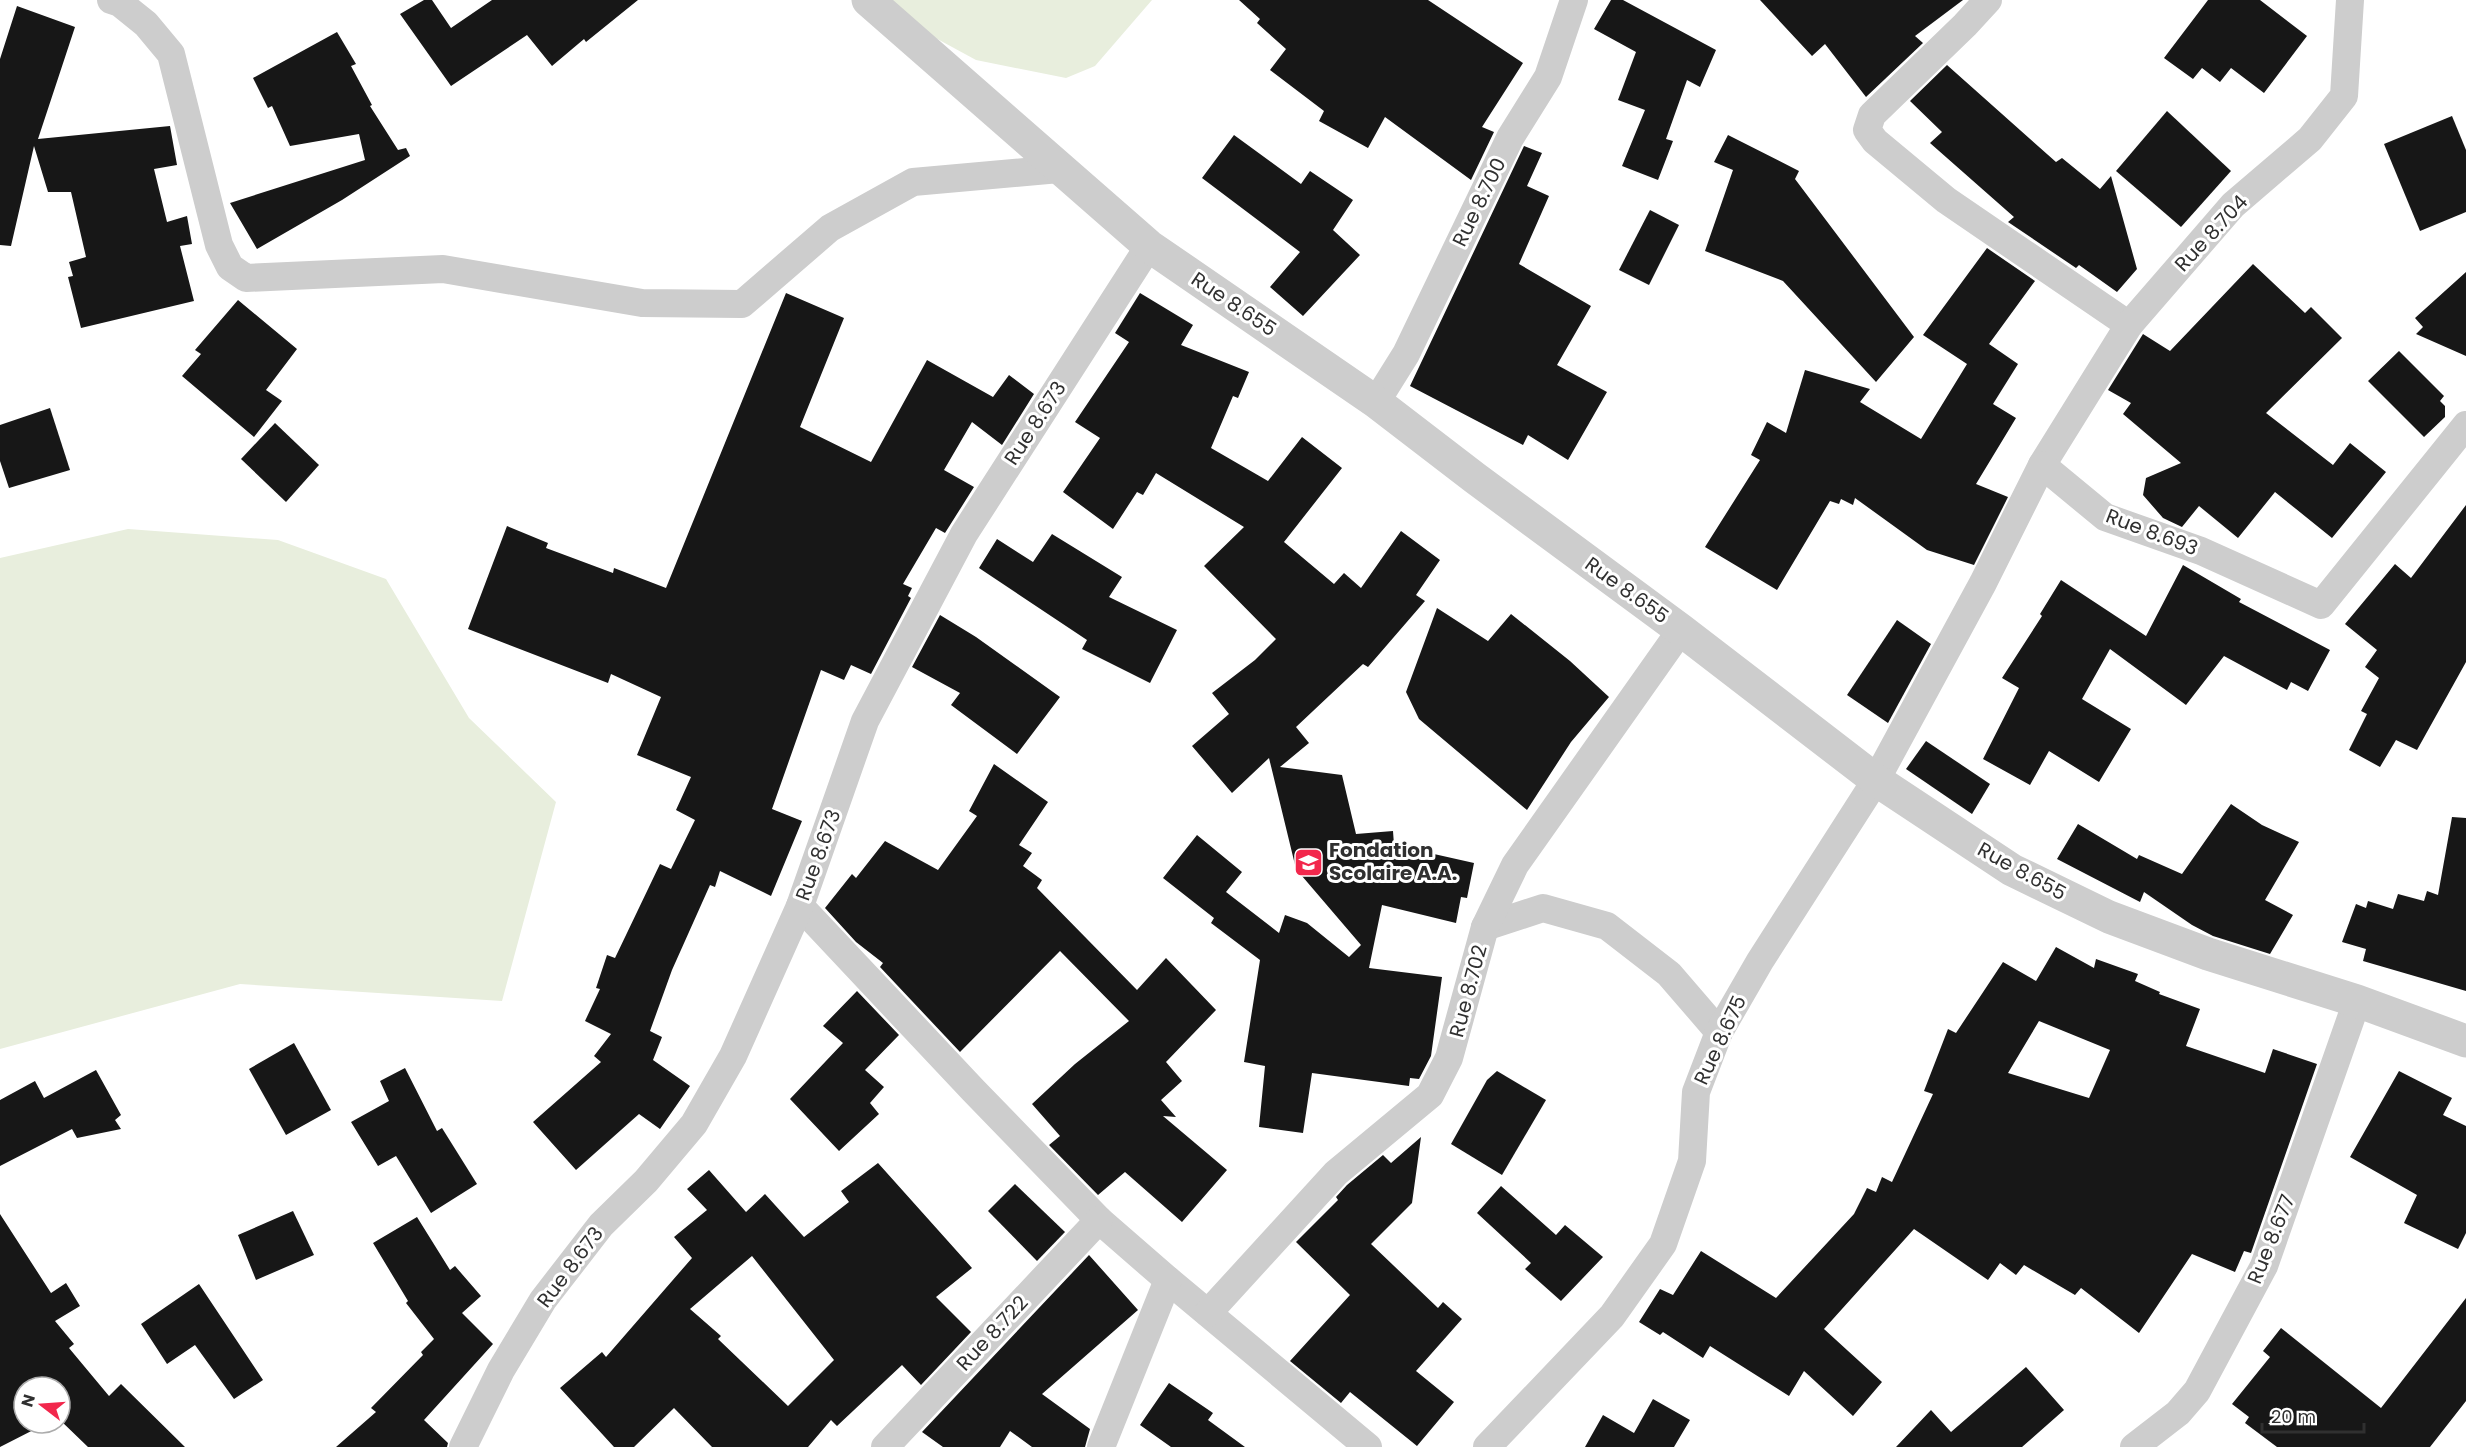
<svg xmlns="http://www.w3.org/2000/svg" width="2466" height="1447" font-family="Poppins,sans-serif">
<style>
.green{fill:#e8eedd}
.building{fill:#171717;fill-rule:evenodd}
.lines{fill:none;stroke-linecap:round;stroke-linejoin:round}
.minor{stroke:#cdcdcd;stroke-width:28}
.tertiary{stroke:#cdcdcd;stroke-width:33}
.labels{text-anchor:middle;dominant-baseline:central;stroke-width:6;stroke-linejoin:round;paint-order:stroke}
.street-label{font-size:20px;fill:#303030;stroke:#fff}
.poi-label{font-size:20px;font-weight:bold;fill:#303030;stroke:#fff;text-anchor:start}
</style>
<rect width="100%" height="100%" fill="#fff"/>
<g class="green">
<polygon points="880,0 1152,0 1095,66 1066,78 976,60 895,16"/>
<polygon points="128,529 278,540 386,579 469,718 556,802 502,1001 240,984 0,1049 0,558"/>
</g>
<g class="building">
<polygon points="424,0 432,0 451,28 492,0 638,0 586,42 584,39 552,66 527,35 451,86 400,14"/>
<polygon points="1239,0 1428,0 1523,63 1482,127 1494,132 1471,180 1385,117 1368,148 1319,121 1324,111 1270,70 1286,49 1257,23 1260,19"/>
<polygon points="1611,0 1623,0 1716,50 1700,87 1687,80 1666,139 1673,141 1658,180 1622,166 1645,110 1618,100 1636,52 1594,29"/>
<polygon points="1760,0 1963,0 1915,36 1923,43 1866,97 1825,44 1812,56"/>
<polygon points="2208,0 2260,0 2307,36 2264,93 2231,68 2220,82 2202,68 2193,79 2164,58"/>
<polygon points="17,6 75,27 38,139 170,126 177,165 154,169 167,222 187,216 192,244 180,246 194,301 81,328 68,277 73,276 69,262 86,257 71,192 48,192 34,146 11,246 0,245 0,59"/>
<polygon points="337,32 356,64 351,66 372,105 370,106 398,150 406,148 410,156 342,200 257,249 230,203 365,160 359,134 290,146 272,106 268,108 253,78"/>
<polygon points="1947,65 2056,162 2062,158 2100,189 2111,176 2137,269 2117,292 2079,265 2076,268 2008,222 2014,217 1930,143 1942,132 1910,101"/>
<polygon points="2167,111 2231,171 2181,227 2116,171"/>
<polygon points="2452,116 2466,150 2466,212 2420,231 2384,144"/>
<polygon points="1234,135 1301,184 1310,171 1353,200 1333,230 1360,255 1303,316 1270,287 1300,252 1202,178"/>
<polygon points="1728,135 1799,171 1795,179 1914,337 1876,382 1783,281 1705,251 1733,170 1714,162"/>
<polygon points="1524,146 1542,153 1527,186 1549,196 1519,264 1591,306 1557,365 1607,392 1568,460 1528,435 1523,445 1410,386"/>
<polygon points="1650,210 1679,225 1649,285 1619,270"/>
<polygon points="1987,248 2035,281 1989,344 2018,364 1993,404 2016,418 1976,484 2008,497 1974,565 1927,550 1855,498 1853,505 1841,499 1839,504 1830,501 1777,590 1705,547 1760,460 1751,455 1767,422 1786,433 1805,370 1870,389 1860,402 1921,439 1967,364 1923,335"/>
<polygon points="2253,264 2305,313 2311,307 2342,338 2266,413 2333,465 2350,443 2386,472 2332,538 2275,492 2238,538 2199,506 2182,527 2163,518 2143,495 2146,478 2181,463 2123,414 2131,403 2108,390 2143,334 2170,351"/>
<polygon points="2466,272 2466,356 2416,334 2423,327 2415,318"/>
<polygon points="786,293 844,318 800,427 871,462 927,360 993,397 1009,375 1034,394 1002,445 972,422 944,470 974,487 945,533 936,528 903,584 912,588 908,596 911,598 871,674 851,665 844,680 821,670 772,809 802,821 771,896 720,871 715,887 710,885 672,970 650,1031 662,1037 653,1060 690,1086 660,1129 639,1114 576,1170 533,1122 601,1062 594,1056 611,1034 585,1021 600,989 596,988 607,955 615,958 660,864 671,869 695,820 676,810 691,777 637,755 661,697 611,674 608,683 468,629 507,526 548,543 546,548 613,573 614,568 666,588"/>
<polygon points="1140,293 1193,325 1181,345 1249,372 1238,398 1233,396 1211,448 1268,481 1302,437 1342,468 1284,542 1334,584 1344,573 1361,588 1401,531 1440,560 1416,595 1425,601 1368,667 1363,664 1296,727 1309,743 1280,767 1342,775 1356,834 1393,831 1394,845 1474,863 1467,898 1461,897 1456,923 1382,905 1369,968 1442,977 1431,1056 1419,1079 1410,1078 1409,1086 1312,1073 1303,1133 1259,1127 1265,1066 1244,1062 1260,960 1211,923 1214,918 1163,878 1197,835 1242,872 1226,892 1279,933 1285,915 1307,923 1349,957 1361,945 1296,869 1269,758 1232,793 1192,746 1229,714 1212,693 1255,660 1276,639 1204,566 1244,527 1156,473 1143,495 1137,492 1113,529 1063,492 1100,438 1075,422 1129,342 1115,333"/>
<polygon points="238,300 297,349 266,390 282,401 254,437 182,376 201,354 195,350"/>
<polygon points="2399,351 2444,396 2440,401 2445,406 2445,417 2424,437 2368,381"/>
<polygon points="50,408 70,470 9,488 0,461 0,425"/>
<polygon points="275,423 319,465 286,502 241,459"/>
<polygon points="2466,505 2466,662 2417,750 2396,740 2380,767 2349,750 2367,714 2361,711 2379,678 2365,667 2377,650 2345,624 2395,564 2411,578"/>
<polygon points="1052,534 1122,577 1109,597 1177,630 1150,683 1082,649 1087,640 979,568 997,539 1033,562"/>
<polygon points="2183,565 2241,599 2239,602 2330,650 2308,691 2291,682 2287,690 2224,656 2186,705 2110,649 2082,699 2131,729 2099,782 2049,751 2030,785 1983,759 2019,688 2002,678 2042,616 2040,614 2061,580 2146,636"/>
<polygon points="1437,608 1488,641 1511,614 1570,661 1609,697 1571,742 1527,810 1419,719 1406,692"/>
<polygon points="940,615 976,637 1060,697 1017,754 951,705 960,693 912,667"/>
<polygon points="1897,620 1931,644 1888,723 1847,695"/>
<polygon points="1926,741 1990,784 1972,814 1906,769"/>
<polygon points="994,764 1048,802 1019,845 1032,853 1023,866 1042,880 1037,888 1137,990 1166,958 1216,1010 1166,1062 1182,1081 1161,1100 1176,1117 1163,1116 1227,1170 1182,1222 1125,1172 1098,1195 1049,1145 1060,1136 1032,1104 1075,1064 1129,1021 1060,951 960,1052 880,967 883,963 856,942 825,908 852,874 856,878 885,841 938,870 977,816 969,811"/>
<polygon points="2231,804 2262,825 2299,842 2265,900 2293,915 2270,954 2213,936 2192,925 2144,892 2140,902 2057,859 2078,824 2137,859 2139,855 2182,874"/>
<polygon points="2452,817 2466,818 2466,991 2363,961 2366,949 2342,942 2356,904 2366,908 2368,901 2393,909 2398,894 2424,901 2427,891 2438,895"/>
<path d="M 2056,947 L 2094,968 L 2096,959 L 2138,974 L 2135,981 L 2160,992 L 2159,994 L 2200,1009 L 2186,1046 L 2265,1073 L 2273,1049 L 2317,1064 L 2251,1253 L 2244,1251 L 2235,1272 L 2192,1254 L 2139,1333 L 2081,1288 L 2075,1295 L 2024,1265 L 2016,1275 L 2000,1263 L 1988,1280 L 1914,1229 L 1824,1329 L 1882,1382 L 1853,1416 L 1804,1371 L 1789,1396 L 1710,1346 L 1703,1358 L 1663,1332 L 1660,1335 L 1639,1322 L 1660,1289 L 1673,1295 L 1701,1251 L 1776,1298 L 1854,1214 L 1867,1188 L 1876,1192 L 1882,1177 L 1892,1182 L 1933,1094 L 1924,1091 L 1948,1029 L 1956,1033 L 2003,962 L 2036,981 ZM 2039,1021 L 2110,1050 L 2089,1098 L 2008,1073 Z"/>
<polygon points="857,991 899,1035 865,1070 884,1087 870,1103 879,1114 839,1151 790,1099 843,1043 823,1026"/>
<polygon points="294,1043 331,1110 286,1135 249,1069"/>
<polygon points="405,1068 437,1131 442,1128 477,1184 431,1213 396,1156 378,1166 351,1122 389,1101 380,1081"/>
<polygon points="96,1070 121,1115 115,1120 121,1129 77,1138 72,1129 0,1166 0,1100 35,1081 44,1098"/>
<polygon points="1497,1071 1546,1100 1502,1175 1451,1144 1487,1080"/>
<polygon points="2399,1071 2452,1098 2443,1115 2466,1126 2466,1233 2458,1249 2404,1223 2417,1195 2350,1157"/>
<polygon points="1421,1137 1412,1203 1371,1244 1438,1308 1443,1302 1462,1319 1416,1371 1454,1402 1417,1446 1350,1392 1341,1403 1290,1361 1350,1295 1296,1242 1338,1200 1336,1197 1347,1185 1383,1155 1391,1163"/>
<path d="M 878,1163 L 972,1268 L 936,1297 L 971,1332 L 921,1385 L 902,1365 L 837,1426 L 831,1420 L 808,1447 L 712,1447 L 674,1408 L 634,1447 L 614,1447 L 560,1388 L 602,1352 L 606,1357 L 692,1258 L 674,1237 L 707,1210 L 687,1189 L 709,1170 L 746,1212 L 765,1194 L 804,1237 L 849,1202 L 841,1191 ZM 752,1256 L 834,1360 L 788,1406 L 718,1339 L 721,1336 L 690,1309 Z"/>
<polygon points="1015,1184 1065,1232 1037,1261 988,1211"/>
<polygon points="1501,1186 1556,1235 1565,1225 1603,1257 1561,1301 1525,1269 1531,1263 1477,1213"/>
<polygon points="293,1211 314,1255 256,1280 238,1235"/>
<polygon points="0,1214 51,1293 66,1283 80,1306 55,1321 74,1344 69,1348 109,1396 121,1384 185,1447 88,1447 60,1420 60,1387 24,1387 24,1423 47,1423 0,1447"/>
<polygon points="417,1217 450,1270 455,1266 481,1296 462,1313 493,1344 424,1420 448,1443 447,1447 336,1447 376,1412 371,1408 423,1355 421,1352 434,1339 406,1303 408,1301 373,1243"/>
<polygon points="1089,1255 1138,1310 1042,1394 1090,1429 1085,1447 1032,1447 1010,1431 1000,1447 943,1447 922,1432"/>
<polygon points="199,1284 263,1380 234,1399 195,1345 167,1364 141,1324"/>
<polygon points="2466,1298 2466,1401 2430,1447 2277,1447 2245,1423 2249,1417 2232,1404 2270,1357 2263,1351 2281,1328 2381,1408"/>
<polygon points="2026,1367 2064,1410 2022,1447 1896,1447 1931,1410 1951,1432"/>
<polygon points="1169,1383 1213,1413 1208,1420 1245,1447 1171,1447 1140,1425"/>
<polygon points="1653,1399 1690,1420 1674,1447 1585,1447 1603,1415 1634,1433"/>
</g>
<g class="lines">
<g class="minor">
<polyline points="111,0 120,3 146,24 171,54 219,245 230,267 246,278 443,269 642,303 742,304 830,228 913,182 1059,169"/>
<polyline points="1988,0 1965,25 1872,115 1867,130 1875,141 1946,200 2129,325"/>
<polyline points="1376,402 1406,354 1510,138 1548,77 1574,0"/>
<polyline points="2042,465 2129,325 2233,205 2310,139 2344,96 2350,0"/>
<polyline points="800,906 973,1090 1099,1220 1168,1280 1368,1447"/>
<polyline points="1485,927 1543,908 1607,926 1669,974 1719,1032"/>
<polyline points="1208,1313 1336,1173 1430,1095 1449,1058 1485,927 1515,865 1681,630"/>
<polyline points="463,1447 501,1370 543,1300 601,1225 646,1181 694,1124 733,1056 800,906 865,721 964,534 1149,246"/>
<polyline points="885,1447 1099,1220"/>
<polyline points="1101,1447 1168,1280"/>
<polyline points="1487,1447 1612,1316 1663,1244 1692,1161 1696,1092 1719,1032 1760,961 1876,780 1983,583 2042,465 2105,517 2201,551 2321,605 2466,425"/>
<polyline points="2134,1447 2178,1413 2197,1391 2264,1266 2357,1001"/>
</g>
<polyline class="tertiary" points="868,0 1149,246 1376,402 1475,478 1681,630 1876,780 2012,870 2109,917 2208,954 2357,1001 2466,1041"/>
</g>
<defs>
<symbol id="school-square" viewBox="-11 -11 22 22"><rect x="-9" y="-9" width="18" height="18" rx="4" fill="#f2274c" stroke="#fff"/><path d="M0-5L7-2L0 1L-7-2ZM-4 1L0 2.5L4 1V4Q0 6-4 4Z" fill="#fff"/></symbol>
</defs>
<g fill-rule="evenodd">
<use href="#school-square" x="1292" y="846" width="33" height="33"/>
</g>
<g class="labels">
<g class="street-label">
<text transform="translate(1479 202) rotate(-64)">Rue 8.700</text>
<text transform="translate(2211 233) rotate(-47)">Rue 8.704</text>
<text transform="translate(1234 304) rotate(34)">Rue 8.655</text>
<text transform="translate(1035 423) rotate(-57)">Rue 8.673</text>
<text transform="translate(2152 532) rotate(21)">Rue 8.693</text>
<text transform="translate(1627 590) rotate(36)">Rue 8.655</text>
<text transform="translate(818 855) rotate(-70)">Rue 8.673</text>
<text transform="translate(2022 871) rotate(29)">Rue 8.655</text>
<text transform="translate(1468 991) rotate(-75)">Rue 8.702</text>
<text transform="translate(1720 1040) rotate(-65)">Rue 8.675</text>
<text transform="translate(2271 1239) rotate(-68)">Rue 8.677</text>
<text transform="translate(570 1267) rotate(-53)">Rue 8.673</text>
<text transform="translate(992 1333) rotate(-47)">Rue 8.722</text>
</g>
<g class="poi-label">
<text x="1329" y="850">Fondation<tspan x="1329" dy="23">Scolaire A.A.</tspan></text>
</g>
</g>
<g transform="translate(42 1405) rotate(287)"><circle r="28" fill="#ffffff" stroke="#acacac" stroke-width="1.5"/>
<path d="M0-4.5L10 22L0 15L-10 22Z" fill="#f2274c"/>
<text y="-9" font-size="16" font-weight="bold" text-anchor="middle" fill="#303030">N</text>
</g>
<path d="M2262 1423v9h102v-9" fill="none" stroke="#303030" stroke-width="3"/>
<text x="2271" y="1423" font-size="18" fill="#303030" stroke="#ffffff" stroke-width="4.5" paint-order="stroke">20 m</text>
</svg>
